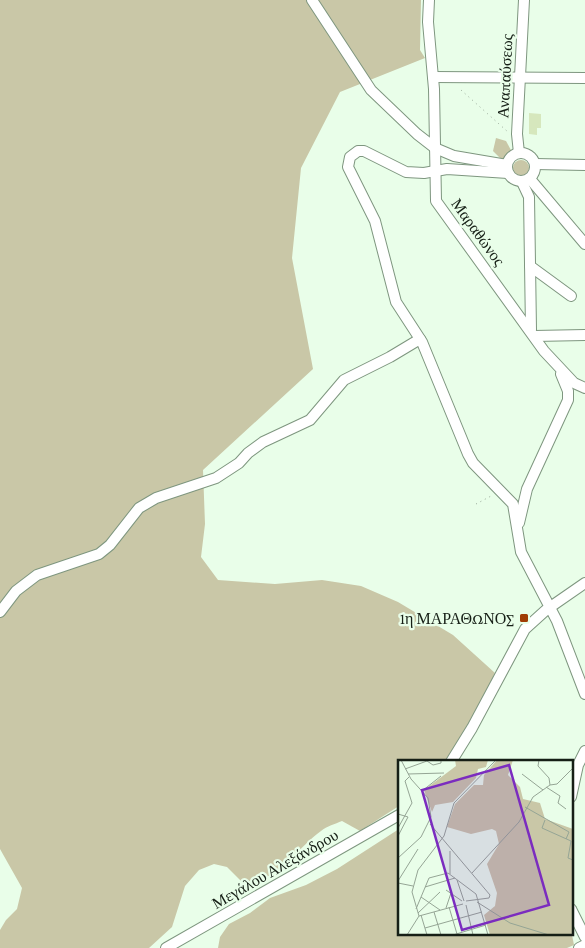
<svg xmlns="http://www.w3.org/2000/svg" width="585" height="948" font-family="'Crimson Pro',serif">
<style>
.green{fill:#c9c7a7}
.building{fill:#d6e7bd}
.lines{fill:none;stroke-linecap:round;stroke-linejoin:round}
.minor-casing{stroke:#7e967f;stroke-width:12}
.path{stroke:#97a797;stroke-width:1;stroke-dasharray:1 4;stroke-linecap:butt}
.minor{stroke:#fff;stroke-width:10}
.poi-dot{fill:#a03c04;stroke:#e9fee9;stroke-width:2}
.labels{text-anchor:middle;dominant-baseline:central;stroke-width:4.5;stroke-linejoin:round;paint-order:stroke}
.street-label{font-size:16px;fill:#161f16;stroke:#e9fee9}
.poi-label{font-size:16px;fill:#161f16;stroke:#e9fee9;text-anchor:end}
.inset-road{fill:none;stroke:#95a595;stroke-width:1}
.view{fill:#7b2cbf;fill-opacity:0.15;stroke:#7b2cbf;stroke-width:2.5}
.inset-edge{fill:none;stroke:#161f16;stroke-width:2.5}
</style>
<rect width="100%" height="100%" fill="#e9fee9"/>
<g class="green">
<path d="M 0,0 L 421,0 L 420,50 L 425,58 L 340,92 L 301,168 L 292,258 L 313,369 L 203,470 L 205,524 L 201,557 L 218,580 L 275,584 L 322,580 L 361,586 L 398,602 L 453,635 L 495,673 L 468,727 L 444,762 L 399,762 L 399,806 L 360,831 L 342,821 C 335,824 327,826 321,831 C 297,848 276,884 243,883 L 227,867 L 214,864 L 199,870 L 185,886 L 172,927 L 149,948 L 0,948 L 0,930 L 6,920 L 17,909 L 22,888 L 0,849 Z"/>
<polygon points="496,138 506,141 512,152 506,159 500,158 493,151"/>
<circle cx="521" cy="168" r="8"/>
<polygon points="399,829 399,934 571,934 571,930 574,945 567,948 218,948 220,937 229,924 250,913 270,898 306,885 337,869"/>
</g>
<polygon class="building" points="529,113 541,114 541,128 537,128 537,135 529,134"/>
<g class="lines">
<defs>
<g id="minor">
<polyline points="312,0 371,90 417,134 435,148 454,156 507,165"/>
<polyline points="429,0 428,22 434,89 436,201 544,351 574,383 585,388"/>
<polyline points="433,77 585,78"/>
<circle cx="521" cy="167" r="14"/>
<polyline points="519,153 517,134 524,0"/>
<polyline points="535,164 585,165"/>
<polyline points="508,173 447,169 424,173 406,172 364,151 358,151 350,157 348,167 375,221 396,302 422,342 468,454 473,463 513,504 521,552 557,621 585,694"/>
<polyline points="530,179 585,244"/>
<polyline points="522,182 529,197 531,330"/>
<polyline points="530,266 571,296"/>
<polyline points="534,336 585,335"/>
<polyline points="519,523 527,489 568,400 568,391 561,374"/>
<polyline points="0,612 16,591 37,575 99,554 110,545 139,508 156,498 216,478 239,463 248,453 263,442 310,420 344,380 390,357 420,339"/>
<polyline points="451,762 472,728 525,629 546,610 585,583"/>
<polyline points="571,797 578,765 585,751"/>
<polyline points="571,909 585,937"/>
<polyline points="166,948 399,815"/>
<polyline points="579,948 585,945"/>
</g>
</defs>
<use href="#minor" class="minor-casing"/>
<g class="path">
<polyline points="461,90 508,132"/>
<polyline points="476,504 493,495"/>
</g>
<use href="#minor" class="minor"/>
</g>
<rect class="poi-dot" x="519" y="613" width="10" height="10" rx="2.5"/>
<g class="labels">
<g class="street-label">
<text transform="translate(505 76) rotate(-87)">Αναπαύσεως</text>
<text transform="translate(478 232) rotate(54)">Μαραθώνος</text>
<text transform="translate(275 869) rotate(-30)">Μεγάλου Αλεξάνδρου</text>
</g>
<g class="poi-label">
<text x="514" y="618">1η ΜΑΡΑΘΩΝΟΣ</text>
</g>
</g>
<g transform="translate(398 760)">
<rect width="175" height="175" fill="#e9fee9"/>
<path d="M 57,0 L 90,0 L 88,7 L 80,9 L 78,18 L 55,42 L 37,45 L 34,52 L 26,30 L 58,6 ZM 99,0 L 115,0 L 110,15 L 122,27 L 125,39 L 142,43 L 147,59 L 175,69 L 175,175 L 92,175 L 86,155 L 97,146 L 99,133 L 89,104 L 101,84 L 98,71 L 94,69 L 73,74 L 49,67 L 57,44 L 76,25 L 85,25 L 86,15 Z" fill="#c9c7a7"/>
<path class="inset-road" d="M 29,1 L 35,5 L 43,3 L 43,0M 7,9 L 29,1M 10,14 L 46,13M 124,14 L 145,30M 152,25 L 159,24 L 175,8M 148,27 L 162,36 L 160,43 L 168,49M 24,31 L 43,16M 127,47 L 171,72 L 168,79M 0,54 L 10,57 L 0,76M 147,60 L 144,68 L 173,81 L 170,98 L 175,100M 32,64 L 92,135 L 91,138 L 68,141M 0,68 L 14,43 L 7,21 L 11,17M 52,91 L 52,114M 0,98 L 23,77 L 33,57 L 30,38 L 13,19 L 3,0M 74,113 L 121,62 L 135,37 L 152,25 L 151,18 L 140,6 L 141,0M 59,120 L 66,141M 0,121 L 20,89M 0,123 L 15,126M 27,127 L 57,118M 48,130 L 64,141M 23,137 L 42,150M 79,142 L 112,163 L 151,175M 68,145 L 75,175M 51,147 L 59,174M 48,148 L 53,133M 18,149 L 31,118 L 50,113 L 78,134 L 90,175M 36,152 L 43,175M 20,153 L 42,132M 23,155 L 29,175M 21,156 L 14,132 L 20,110 L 46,76 L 56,43 L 98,0M 21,156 L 65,144M 27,168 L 84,152M 9,175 L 21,156M 55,175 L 88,165"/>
<path class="view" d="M 111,5 L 151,145 L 64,170 L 24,30 Z"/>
<rect width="175" height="175" class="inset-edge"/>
</g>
</svg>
